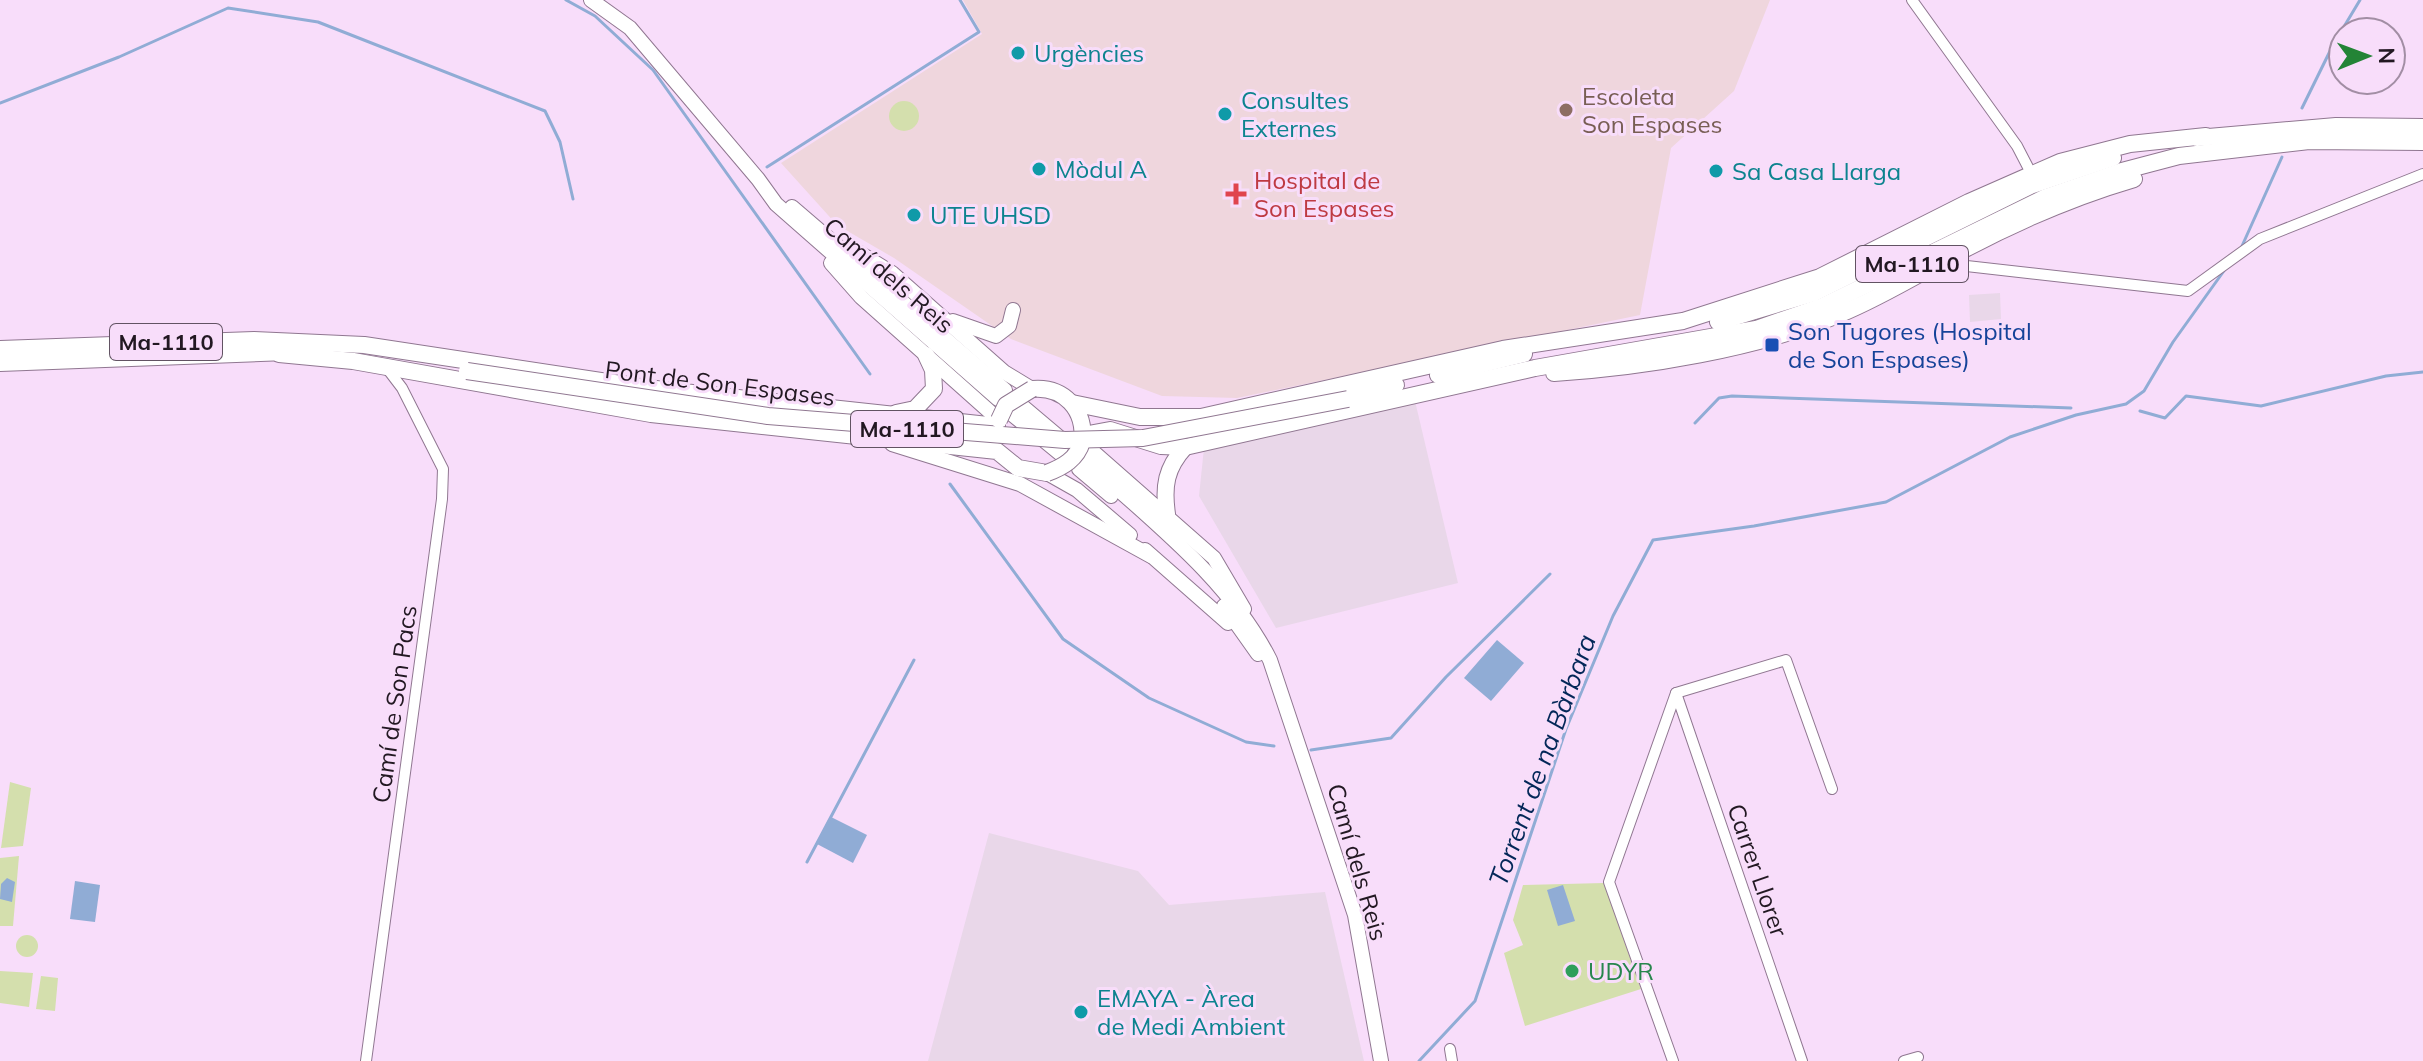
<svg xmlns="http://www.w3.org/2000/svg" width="2423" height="1061" font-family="Mulish,sans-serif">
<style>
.industrial{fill:#e9d7e9}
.medical{fill:#efd6dd}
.green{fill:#d4dfad}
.water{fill:#90acd5}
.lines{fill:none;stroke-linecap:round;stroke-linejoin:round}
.stream{stroke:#90acd5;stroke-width:3}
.street-casing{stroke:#907791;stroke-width:12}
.secondary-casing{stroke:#907791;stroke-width:16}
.primary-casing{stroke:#907791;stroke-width:18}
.street{stroke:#fff;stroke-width:10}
.secondary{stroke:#fff;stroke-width:14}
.primary{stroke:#fff;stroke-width:16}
.primary-bridge-casing{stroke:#907791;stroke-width:18;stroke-linecap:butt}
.primary-bridge{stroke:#fff;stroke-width:16}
.culture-dot{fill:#0f9aa8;stroke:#f8ddfa;stroke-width:3}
.education-dot{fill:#8d6e63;stroke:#f8ddfa;stroke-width:3}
.health-dot{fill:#e0444e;stroke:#f8ddfa;stroke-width:3}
.transit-dot{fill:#1a4fb4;stroke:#f8ddfa;stroke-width:3}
.leisure-dot{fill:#2e9e5b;stroke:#f8ddfa;stroke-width:3}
.labels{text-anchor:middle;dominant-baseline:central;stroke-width:6;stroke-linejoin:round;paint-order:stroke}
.shield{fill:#f8ddfa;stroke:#625363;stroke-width:2}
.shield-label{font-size:22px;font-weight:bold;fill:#221822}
.culture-label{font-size:24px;fill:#0d838f;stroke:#f8ddfa;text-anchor:start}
.education-label{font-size:24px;fill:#785e54;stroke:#f8ddfa;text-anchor:start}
.health-label{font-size:24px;fill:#be3a42;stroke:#f8ddfa;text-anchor:start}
.street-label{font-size:24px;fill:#221822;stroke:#f8ddfa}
.transit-label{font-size:24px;fill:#164399;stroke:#f8ddfa;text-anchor:start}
.leisure-label{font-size:24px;fill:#27864d;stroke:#f8ddfa;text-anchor:start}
.water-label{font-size:26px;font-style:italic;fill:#032758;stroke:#f8ddfa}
</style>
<rect width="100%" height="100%" fill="#f8ddfa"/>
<g class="industrial">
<polygon points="2000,293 2001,319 1970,322 1969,295"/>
<polygon points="1415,401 1458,583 1276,628 1199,496 1204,448"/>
<polygon points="989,833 1138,871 1169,905 1325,892 1364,1061 928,1061"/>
</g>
<polygon class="medical" points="963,0 1770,0 1734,91 1671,148 1640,315 1237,398 1162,396 1011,339 894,258 837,225 781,163 982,34"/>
<g class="green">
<circle cx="904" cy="116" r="15"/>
<polygon points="10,782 31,788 23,846 1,848"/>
<polygon points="19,856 13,926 0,926 0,858"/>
<polygon points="1604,883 1641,989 1525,1026 1504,953 1523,945 1513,920 1523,885"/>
<circle cx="27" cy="946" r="11"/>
<polygon points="0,971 33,973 29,1007 0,1003"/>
<polygon points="41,976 58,978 55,1011 36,1009"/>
</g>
<g class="water">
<polygon points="1497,640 1524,663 1491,701 1464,678"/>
<polygon points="831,817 867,835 853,863 817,844"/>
<polygon points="7,878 15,882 12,902 0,899 1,884"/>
<polygon points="75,881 100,885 95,922 70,919"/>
<polygon points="1563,885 1575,921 1558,926 1547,890"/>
</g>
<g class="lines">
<g class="stream">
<polyline points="566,0 595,16 653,70 870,374"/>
<polyline points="0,103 119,57 228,8 318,22 545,111 560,142 573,199"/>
<polyline points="2302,108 2333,45 2360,0"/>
<polyline points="767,167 979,32 960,0"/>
<polyline points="2242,246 2282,157"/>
<polyline points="2140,411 2165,418 2186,396 2261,406 2386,376 2423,372"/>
<polyline points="1695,423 1719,398 1732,396 2071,408"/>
<polyline points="950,484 1063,639 1149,698 1246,742 1274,746"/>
<polyline points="1311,750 1391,738 1446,677 1550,574"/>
<polyline points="807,862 914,660"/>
<polyline points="1419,1061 1475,1001 1566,729 1613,616 1653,540 1754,526 1886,502 2010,437 2076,415 2126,404 2144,391 2173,342 2226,268"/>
</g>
<defs>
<g id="street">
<polyline points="1912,0 2017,146 2031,173"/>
<polyline points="1940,263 2188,291 2260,239 2423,174"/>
<polyline points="1676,693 1802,1061"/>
<polyline points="1450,1049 1452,1061"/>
<polyline points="366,1061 442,499 443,469 402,388 386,367"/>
<polyline points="1673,1061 1609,882 1676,693 1786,660 1832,789"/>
<polyline points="1904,1061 1918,1057"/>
</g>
<g id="secondary">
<polyline points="591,0 630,28 758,179 776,204 998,399"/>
<polyline points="792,207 1005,390"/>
<polyline points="850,247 892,273 1004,372 1032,389"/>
<polyline points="831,263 861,297 999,420"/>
<polyline points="953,321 996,336 1009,326 1013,310"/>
<polyline points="1021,405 1066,443"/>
<polyline points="1013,415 1062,455"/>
<polyline points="1082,442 1214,558 1244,609"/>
<polyline points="892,444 1020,484 1151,556"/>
<path d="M 1085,460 C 1151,520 1230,580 1270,660 L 1355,915 L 1381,1061"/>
<polyline points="1079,469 1111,496"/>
<polyline points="1047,473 1077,490 1130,535"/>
<polyline points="1145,550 1228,623"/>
<polyline points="1224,606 1258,654"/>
</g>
<g id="primary">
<polyline points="2197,138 2336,126 2423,127"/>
<polyline points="1718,322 1814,293 2030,186 2113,158"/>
<polyline points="0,349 254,340 364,345 647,388 997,426"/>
<polyline points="279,354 353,361 651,414 997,451 1018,468 1047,473"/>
<polyline points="0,363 287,352"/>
<path d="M 1554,373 C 1645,367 1756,349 1840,314 C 1884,296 1923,271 1965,249 C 2018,221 2076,196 2134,179"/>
<polyline points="1438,375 1524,354"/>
<path d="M 1032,389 C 1064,386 1086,410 1082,442"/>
<polyline points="1348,399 1396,385"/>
<polyline points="1072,403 1140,417 1201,417 1503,349 1683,321 1820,277 1969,202 2060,162 2130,144 2206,136"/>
<polyline points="896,413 915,409 934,389 933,370 926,355"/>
<polyline points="1083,435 1110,430 1161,446 1185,447 1535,368 1756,329 1823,306 2046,197 2122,171 2179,156 2309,141 2423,142"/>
<path d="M 1167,514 C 1163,486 1166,468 1185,447"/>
</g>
</defs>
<use href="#street" class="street-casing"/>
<use href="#secondary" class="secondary-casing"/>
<use href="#primary" class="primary-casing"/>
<use href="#street" class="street"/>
<use href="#secondary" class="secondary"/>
<use href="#primary" class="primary"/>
<defs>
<g id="primary-bridge">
<polyline points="467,371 768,416 1065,440 1143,438 1348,399"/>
<polyline points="999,420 1006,405 1032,389"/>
<path d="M 1047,473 C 1063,467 1077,459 1082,442"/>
</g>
</defs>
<use href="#primary-bridge" class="primary-bridge-casing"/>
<use href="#primary-bridge" class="primary-bridge"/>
</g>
<g class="culture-dot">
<circle cx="1018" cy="53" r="8"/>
<circle cx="1225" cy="114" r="8"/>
<circle cx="1039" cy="169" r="8"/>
<circle cx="1716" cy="171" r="8"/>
<circle cx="914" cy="215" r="8"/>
<circle cx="1081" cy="1012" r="8"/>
</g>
<circle class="education-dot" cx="1566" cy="110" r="8"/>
<path class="health-dot" d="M1232 182h8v8h8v8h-8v8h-8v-8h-8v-8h8z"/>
<rect class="transit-dot" x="1764" y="337" width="16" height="16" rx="4"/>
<circle class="leisure-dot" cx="1572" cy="971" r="8"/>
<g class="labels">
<g class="shield">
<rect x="1856" y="246" width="112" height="36" rx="6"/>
<rect x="110" y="324" width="112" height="36" rx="6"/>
<rect x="851" y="411" width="112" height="36" rx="6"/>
</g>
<g class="shield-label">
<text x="1912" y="264">Ma-1110</text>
<text x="166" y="342">Ma-1110</text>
<text x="907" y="429">Ma-1110</text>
</g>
<g class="culture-label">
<text x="1034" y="53">Urgències</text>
<text x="1241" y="100">Consultes<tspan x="1241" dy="28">Externes</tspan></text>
<text x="1055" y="169">Mòdul A</text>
<text x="1732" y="171">Sa Casa Llarga</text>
<text x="930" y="215">UTE UHSD</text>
<text x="1097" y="998">EMAYA - Àrea<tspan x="1097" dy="28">de Medi Ambient</tspan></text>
</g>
<g class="education-label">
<text x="1582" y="96">Escoleta<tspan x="1582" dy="28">Son Espases</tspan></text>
</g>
<g class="health-label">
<text x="1254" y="180">Hospital de<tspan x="1254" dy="28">Son Espases</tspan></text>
</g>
<g class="street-label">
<text transform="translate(889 275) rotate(41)">Camí dels Reis</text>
<text transform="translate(720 383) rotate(7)">Pont de Son Espases</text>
<text transform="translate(394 704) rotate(-82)">Camí de Son Pacs</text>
<text transform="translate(1358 862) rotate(74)">Camí dels Reis</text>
<text transform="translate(1758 870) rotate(71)">Carrer Llorer</text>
</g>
<g class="transit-label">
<text x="1788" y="331">Son Tugores (Hospital<tspan x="1788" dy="28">de Son Espases)</tspan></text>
</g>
<g class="leisure-label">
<text x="1588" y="971">UDYR</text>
</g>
<g class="water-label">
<text transform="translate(1542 760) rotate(-70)">Torrent de na Bàrbara</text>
</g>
</g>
<g transform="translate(2367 56) rotate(89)"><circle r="38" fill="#f8ddfa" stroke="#a28ea4" stroke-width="2"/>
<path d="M0-6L14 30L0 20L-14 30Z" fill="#238436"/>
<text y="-12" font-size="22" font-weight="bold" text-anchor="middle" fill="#221822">N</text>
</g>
</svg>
